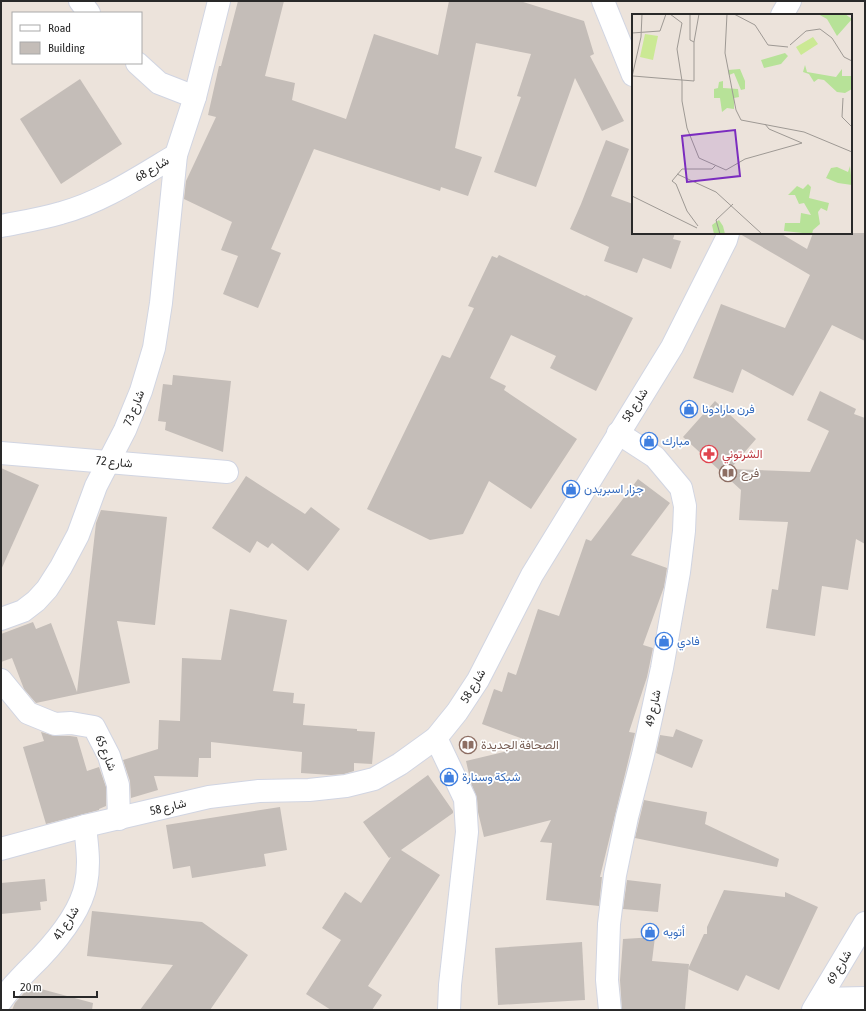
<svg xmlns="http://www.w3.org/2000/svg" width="866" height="1011" font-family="'Asap Condensed',Vazirmatn,sans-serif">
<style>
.building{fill:#c4bdb8}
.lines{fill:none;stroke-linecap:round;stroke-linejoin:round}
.minor-casing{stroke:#d1d5e2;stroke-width:24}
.minor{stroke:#fff;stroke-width:22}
.labels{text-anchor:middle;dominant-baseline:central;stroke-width:3.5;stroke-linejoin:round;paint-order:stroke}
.street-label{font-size:12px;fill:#292929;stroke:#fff}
.shop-label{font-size:12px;fill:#366cbe;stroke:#fff;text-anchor:start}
.health-label{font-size:12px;fill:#be3a42;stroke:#fff;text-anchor:start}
.education-label{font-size:12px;fill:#785e54;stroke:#fff;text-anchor:start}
.inset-road{fill:none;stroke:#9e9994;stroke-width:1}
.view{fill:#7b2cbf;fill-opacity:0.15;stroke:#7b2cbf;stroke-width:2}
.inset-edge{fill:none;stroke:#292929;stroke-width:2}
</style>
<rect width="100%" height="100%" fill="#ece3db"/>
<g class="building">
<polygon points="238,1 284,1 265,76 295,83 292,100 346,119 374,34 438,55 449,1 520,1 584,21 594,54 590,56 624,121 602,131 575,78 536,187 494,172 521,97 517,96 531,54 476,43 455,148 482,157 468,196 441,187 440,191 314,149 271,249 281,253 258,308 223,294 238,256 221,250 232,222 184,199 186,181 216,117 208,115 219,66 221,66"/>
<polygon points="80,79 122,144 61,184 20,119"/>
<polygon points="606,140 629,149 611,196 633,204 633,233 675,233 673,239 681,241 671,269 643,258 637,273 604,261 609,247 570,229 581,204"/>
<polygon points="740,233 780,233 807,249 813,233 865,233 865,341 832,325 793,396 742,369 733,393 693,378 721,304 785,328 810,275 740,234"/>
<polygon points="499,255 585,296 586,295 633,318 596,391 550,368 556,356 511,335 490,378 506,386 504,390 577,439 531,509 489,481 463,534 430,540 367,509 442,355 450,358 474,308 468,306 492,256 497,258"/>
<polygon points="173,375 231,381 223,452 165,430 166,422 158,421 163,384 172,385"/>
<polygon points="820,391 856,409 854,414 865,418 865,544 856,539 848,590 822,586 815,636 766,628 772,589 778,590 788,522 739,520 741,490 683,437 715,401 756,439 730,469 810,472 829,431 807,420"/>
<polygon points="1,468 39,485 1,570"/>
<polygon points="246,476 305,514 311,507 340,529 308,571 272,543 268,548 257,541 250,553 212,528"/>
<polygon points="638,479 670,503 631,555 667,568 664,587 643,645 653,648 647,677 629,732 635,733 600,877 602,877 599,906 546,900 552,843 540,842 551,820 484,837 478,812 477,798 471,783 466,761 537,744 482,724 494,689 502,692 508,672 516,675 538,609 559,616 586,539 591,541"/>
<polygon points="101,510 167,517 155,625 117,621 130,683 36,703 24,689 12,658 1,662 1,634 33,622 36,629 51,623 77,692 96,523"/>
<polygon points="230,609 287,620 273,691 294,693 293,703 305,704 303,725 357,729 357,731 375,732 372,764 354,763 354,771 344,774 331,775 301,773 302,752 211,742 211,758 199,758 198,777 154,776 158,790 131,798 130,781 123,760 158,749 159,720 180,721 182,658 221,660"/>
<polygon points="676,729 703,740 692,768 656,753 660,735 673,737"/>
<polygon points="41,732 55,736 70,736 77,737 87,771 99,767 106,787 106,806 99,809 99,810 46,824 23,747 44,741"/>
<polygon points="428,775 453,811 453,813 401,850 440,875 368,986 382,995 372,1010 331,1010 306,994 341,940 322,928 345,892 361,903 391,857 389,858 363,822"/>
<polygon points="644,800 707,812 705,824 779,859 777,867 635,838"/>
<polygon points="280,807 287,850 264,854 266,866 192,878 190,866 173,869 166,825"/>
<polygon points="45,879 47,901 40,902 41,910 1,914 1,883"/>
<polygon points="627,880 661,884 658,912 623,909"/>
<polygon points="724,890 785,897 785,892 818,907 779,990 746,975 738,991 688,969 704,934 707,934 707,927"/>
<polygon points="92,911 202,922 248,955 210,1010 140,1010 173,965 87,956"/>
<polygon points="655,937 652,961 689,964 685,1010 622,1010 620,980 623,939"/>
<polygon points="582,942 585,1000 498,1005 495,948"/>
<polygon points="30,986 93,1003 92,1010 12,1010 15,1003"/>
</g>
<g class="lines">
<defs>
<g id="minor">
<polyline points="80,1 89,13"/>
<polyline points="603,1 633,75"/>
<polyline points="782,15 790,1"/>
<polyline points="137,63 159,83 195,97"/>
<path d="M 1,226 C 21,222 41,219 61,213 C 102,202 139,177 176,155"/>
<polyline points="1,453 227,472"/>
<polyline points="1,619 23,611 36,601 47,589 61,567 78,535 96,486 125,430 141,391 154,348 161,303 176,155 195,97 219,1"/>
<polyline points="1,680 28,713 55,724 71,723 94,727 109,756 118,785 119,819"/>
<polyline points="436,738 465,799 467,832 450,985 449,1010"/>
<polyline points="1,849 85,826 209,797 259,791 309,790 346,786 374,779 400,764 436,738 457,712 478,680 532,575 672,347 726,240 728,233"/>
<polyline points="820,999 865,998"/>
<path d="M 1,1001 C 12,985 26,972 40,958 C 58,939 81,910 86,884 C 90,864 87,845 85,826"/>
<polyline points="610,1010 607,980 609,924 615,875 627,817 643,755 662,668 679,572 684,531 685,506 681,488 655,457 618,433"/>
<polyline points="813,1010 865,923"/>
</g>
</defs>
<use href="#minor" class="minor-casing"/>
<use href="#minor" class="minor"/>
</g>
<defs>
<symbol id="shop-ring" viewBox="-11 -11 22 22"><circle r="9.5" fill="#fff" stroke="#3f7fe0" stroke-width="1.5"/><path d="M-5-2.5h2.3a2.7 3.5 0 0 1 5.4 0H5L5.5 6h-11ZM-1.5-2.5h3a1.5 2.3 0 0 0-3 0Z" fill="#3f7fe0"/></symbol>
<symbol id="pharmacy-ring" viewBox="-11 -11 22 22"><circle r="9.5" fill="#fff" stroke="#e0444e" stroke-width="1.5"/><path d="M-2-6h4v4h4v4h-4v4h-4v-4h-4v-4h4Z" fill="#e0444e"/></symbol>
<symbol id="library-ring" viewBox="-11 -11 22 22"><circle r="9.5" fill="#fff" stroke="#8d6e63" stroke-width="1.5"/><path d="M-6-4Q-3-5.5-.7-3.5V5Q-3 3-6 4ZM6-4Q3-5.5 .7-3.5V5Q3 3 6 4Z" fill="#8d6e63"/></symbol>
</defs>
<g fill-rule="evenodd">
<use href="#shop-ring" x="679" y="399" width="20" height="20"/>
<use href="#shop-ring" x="639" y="431" width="20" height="20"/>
<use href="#pharmacy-ring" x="699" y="444" width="20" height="20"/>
<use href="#library-ring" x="718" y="463" width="20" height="20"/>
<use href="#shop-ring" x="561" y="479" width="20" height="20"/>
<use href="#shop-ring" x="654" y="631" width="20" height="20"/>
<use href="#library-ring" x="458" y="735" width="20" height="20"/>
<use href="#shop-ring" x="439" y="767" width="20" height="20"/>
<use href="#shop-ring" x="640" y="922" width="20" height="20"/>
</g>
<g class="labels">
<g class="street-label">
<text transform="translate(152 169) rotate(-31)">شارع 68</text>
<text transform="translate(635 405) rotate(-58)">شارع 58</text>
<text transform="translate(134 408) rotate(-68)">شارع 73</text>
<text transform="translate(114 462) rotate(5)">شارع 72</text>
<text transform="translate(473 686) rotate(-59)">شارع 58</text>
<text transform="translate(653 708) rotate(-78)">شارع 49</text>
<text transform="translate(106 753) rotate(68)">شارع 65</text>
<text transform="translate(168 807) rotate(-14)">شارع 58</text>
<text transform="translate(66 923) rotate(-57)">شارع 41</text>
<text transform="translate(839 967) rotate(-59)">شارع 69</text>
</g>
<g class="shop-label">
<text x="702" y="409">فرن مارادونا</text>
<text x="662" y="441">مبارك</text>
<text x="584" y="489">جزار اسبريدن</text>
<text x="677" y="641">فادي</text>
<text x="462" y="777">شبكة وسنارة</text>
<text x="663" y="932">أتويه</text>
</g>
<g class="health-label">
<text x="722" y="454">الشرتوني</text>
</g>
<g class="education-label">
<text x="741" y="473">فرح</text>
<text x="481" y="745">الصحافة الجديدة</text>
</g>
</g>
<g transform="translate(632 14)">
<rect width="220" height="220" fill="#ece3db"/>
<path d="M 186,0 L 213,0 L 220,5 L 205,22 L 195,5 ZM 153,39 L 156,42 L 149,50 L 132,54 L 129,46 ZM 173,51 L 175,58 L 204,63 L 210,55 L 210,62 L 220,62 L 220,75 L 213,79 L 205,78 L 192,66 L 186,65 L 182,68 L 177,60 L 171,58 ZM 108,55 L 113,67 L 113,75 L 109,76 L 102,59 L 97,61 L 96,56 ZM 91,67 L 91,74 L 106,75 L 107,83 L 102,84 L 102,95 L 95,94 L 90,98 L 88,84 L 82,84 L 82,75 L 86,74 L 87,68 ZM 218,152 L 220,171 L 206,169 L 194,164 L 199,154 L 205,153 L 216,158 ZM 176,170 L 179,173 L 177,184 L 197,189 L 195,197 L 189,194 L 186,198 L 188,210 L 181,216 L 180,220 L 152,217 L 153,209 L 168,209 L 169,199 L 179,201 L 172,189 L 167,190 L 163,181 L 156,181 L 165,172 L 171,175 ZM 87,206 L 91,212 L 93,220 L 82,220 L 80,211 Z" fill="#b7e298"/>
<path d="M 13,20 L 26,22 L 21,46 L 8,43 ZM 181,23 L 186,30 L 169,41 L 164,33 Z" fill="#cbe994"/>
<path class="inset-road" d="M 38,0 L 50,9 L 45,35 L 50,67 L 50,87 L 55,114 L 67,144 L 94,156 L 113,145 L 170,129M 58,0 L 58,26 L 62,28M 95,0 L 93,39 L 104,96 L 109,106 L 172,118 L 220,138M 102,0 L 123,11 L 136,31 L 156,33M 0,19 L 28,17 L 34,0M 158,31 L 174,17 L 188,15 L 200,24 L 212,43 L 220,47M 1,62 L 62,67 L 62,28 L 67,0M 0,63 L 9,23 L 10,0M 211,84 L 210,103 L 220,113M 133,110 L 137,115 L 170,129M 45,160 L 84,178 L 130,220M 44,170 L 40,167 L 50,155 L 80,155 L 84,151M 44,170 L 55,197 L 66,212M 0,182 L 65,214M 88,220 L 84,206 L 101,190"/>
<path class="view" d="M 103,116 L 108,162 L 55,168 L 50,122 Z"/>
<rect width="220" height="220" class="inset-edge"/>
</g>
<rect width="866" height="1011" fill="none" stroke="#292929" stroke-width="4"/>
<rect x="12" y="12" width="130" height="52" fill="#ffffff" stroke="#a9a9a9"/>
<rect x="20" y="25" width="20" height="6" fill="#ffffff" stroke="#a9a9a9"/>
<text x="48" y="32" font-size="12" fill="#292929">Road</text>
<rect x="20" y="42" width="20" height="12" fill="#c4bdb8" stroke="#a9a9a9"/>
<text x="48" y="52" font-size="12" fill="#292929">Building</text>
<path d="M14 991v6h83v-6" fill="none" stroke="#292929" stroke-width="2"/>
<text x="20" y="991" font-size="12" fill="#292929" stroke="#ffffff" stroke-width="3" paint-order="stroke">20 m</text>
</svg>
